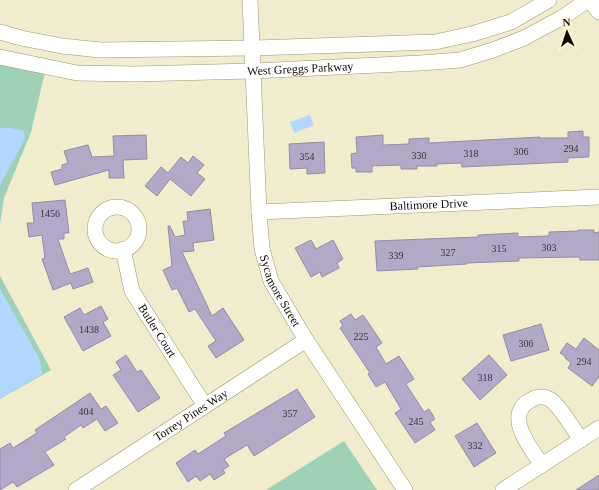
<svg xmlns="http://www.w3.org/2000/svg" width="599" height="490" font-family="'Times New Roman',serif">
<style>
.green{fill:#9ed1b5}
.water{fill:#b2d7fe}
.building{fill:#b1a9c7;stroke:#948ca9}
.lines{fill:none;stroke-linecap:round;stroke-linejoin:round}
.minor-casing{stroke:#9c9778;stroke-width:16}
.minor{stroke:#fff;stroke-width:15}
.labels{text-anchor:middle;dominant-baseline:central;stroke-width:3;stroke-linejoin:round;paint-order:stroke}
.number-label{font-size:10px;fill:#393636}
.street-label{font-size:12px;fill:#110f05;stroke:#fff9d8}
</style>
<rect width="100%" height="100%" fill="#f1eccb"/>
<g class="green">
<polygon points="0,62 45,72 31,132 4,198 0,224"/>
<polygon points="0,276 51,370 0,399"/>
<polygon points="344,441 377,490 266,490"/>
</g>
<g class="water">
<polygon points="310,115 314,125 294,133 290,122"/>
<polygon points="0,128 11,128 24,131 25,139 0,185"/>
<polygon points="0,289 40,360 42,374 0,399"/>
</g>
<g class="building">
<polygon points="583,131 583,137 589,137 589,157 568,158 568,162 462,167 461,163 437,164 437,166 417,166 417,169 401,169 401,165 372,166 372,172 356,172 356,168 352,168 351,154 357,153 356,137 383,135 383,145 409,144 409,139 429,138 429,143 540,137 540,138 568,138 568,132"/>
<polygon points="146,135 147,159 123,160 124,178 109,178 109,170 55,185 51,172 62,169 62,165 68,163 64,151 88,145 92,157 114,156 113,136"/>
<polygon points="324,142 325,173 307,174 307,168 290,169 289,144"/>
<polygon points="193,156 204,165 197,173 205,179 191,196 170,179 157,196 145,186 161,167 168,173 181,157 188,163"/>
<polygon points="65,200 69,233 64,233 64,239 58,239 70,274 88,268 93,282 73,289 71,283 53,290 42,259 45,258 42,235 29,237 27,223 34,223 32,203"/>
<polygon points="210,209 214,240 193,243 194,251 182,252 212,316 223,308 244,340 216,358 208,346 216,341 195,309 189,312 177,288 172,290 163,270 172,266 168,226 170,226 175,237 185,235 183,221 188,221 187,212"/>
<polygon points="578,230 594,230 594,233 599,232 599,260 580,260 579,257 519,258 519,261 467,263 467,264 417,267 418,269 377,271 375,241 478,237 478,235 518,233 518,237 549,236 549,232 578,231"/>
<polygon points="311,240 316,249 333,240 343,259 337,263 339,268 322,277 320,272 311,277 295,248"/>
<polygon points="101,306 108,319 103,322 111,336 83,351 64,317 80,308 84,315"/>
<polygon points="351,314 355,320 363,315 382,343 376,347 386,364 399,356 414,379 406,384 424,412 429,409 435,419 430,422 435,430 415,443 395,413 401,409 385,382 376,387 368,374 370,373 340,328 343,326 340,321"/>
<polygon points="541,324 549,350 511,361 503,335"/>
<polygon points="584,338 599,350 599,377 592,386 568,368 571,363 565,358 565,356 560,353 567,343 576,349"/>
<polygon points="126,355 137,372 141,370 160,398 138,412 113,375 121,370 116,362"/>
<polygon points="489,355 507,375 480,400 462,379"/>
<polygon points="297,389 315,417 254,456 247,445 224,459 229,466 223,470 225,473 214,480 210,474 200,481 196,476 188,482 176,463 195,450 198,454 226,436 224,433"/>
<polygon points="90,393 101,409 106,406 118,423 105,431 97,419 83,428 81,425 64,437 66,439 45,452 54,465 17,487 13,482 0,490 0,449 10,443 13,448 37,433 35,430"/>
<polygon points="477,423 496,453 474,467 455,436"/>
<polygon points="599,475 599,490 576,490"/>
</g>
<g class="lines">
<defs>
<g id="minor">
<path id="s1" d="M 250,0 L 259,212 L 262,249 L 271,281 L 306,340 L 405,490"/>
<polyline points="589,0 599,12"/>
<polyline points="0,32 21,38 62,46 100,50 252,48 435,42 472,34 511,22 549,0"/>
<path id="s2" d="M 0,57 L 77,73 L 135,74 L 252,71 L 420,63 L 460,60 L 493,50 L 524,38 L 563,17 L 588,0"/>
<circle cx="117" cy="229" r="22"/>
<path id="s3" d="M 259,212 L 599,197"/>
<path id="s4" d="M 123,249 L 132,291 L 205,406"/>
<path d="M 542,465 C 530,448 503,414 531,400 C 537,396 545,396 551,400 C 560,406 574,430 581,440"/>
<path id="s5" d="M 76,490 L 306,340"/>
<polyline points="503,490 599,428"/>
</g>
</defs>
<use href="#minor" class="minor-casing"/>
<use href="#minor" class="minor"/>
</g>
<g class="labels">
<g class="number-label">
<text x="571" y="148">294</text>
<text x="521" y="151">306</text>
<text x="471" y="153">318</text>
<text x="419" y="155">330</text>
<text x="307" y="156">354</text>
<text x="50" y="213">1456</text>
<text x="549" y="247">303</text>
<text x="499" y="248">315</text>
<text x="448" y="252">327</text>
<text x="396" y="255">339</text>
<text x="89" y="329">1438</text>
<text x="361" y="336">225</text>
<text x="526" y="343">306</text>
<text x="584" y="361">294</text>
<text x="485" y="377">318</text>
<text x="86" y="411">404</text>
<text x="290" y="413">357</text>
<text x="416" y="421">245</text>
<text x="475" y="445">332</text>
</g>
<g class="street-label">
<text stroke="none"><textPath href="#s2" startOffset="302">West Greggs Parkway</textPath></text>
<text stroke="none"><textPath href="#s3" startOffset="170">Baltimore Drive</textPath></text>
<text stroke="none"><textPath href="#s1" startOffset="295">Sycamore Street</textPath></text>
<text stroke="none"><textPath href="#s4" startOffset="90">Butler Court</textPath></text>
<text stroke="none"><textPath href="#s5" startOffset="137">Torrey Pines Way</textPath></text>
</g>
</g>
<g transform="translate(567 32) rotate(357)" stroke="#fff9d8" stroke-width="3" paint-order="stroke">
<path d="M0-3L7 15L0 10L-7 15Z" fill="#110f05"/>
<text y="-6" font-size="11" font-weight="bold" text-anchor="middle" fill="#110f05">N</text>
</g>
</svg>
